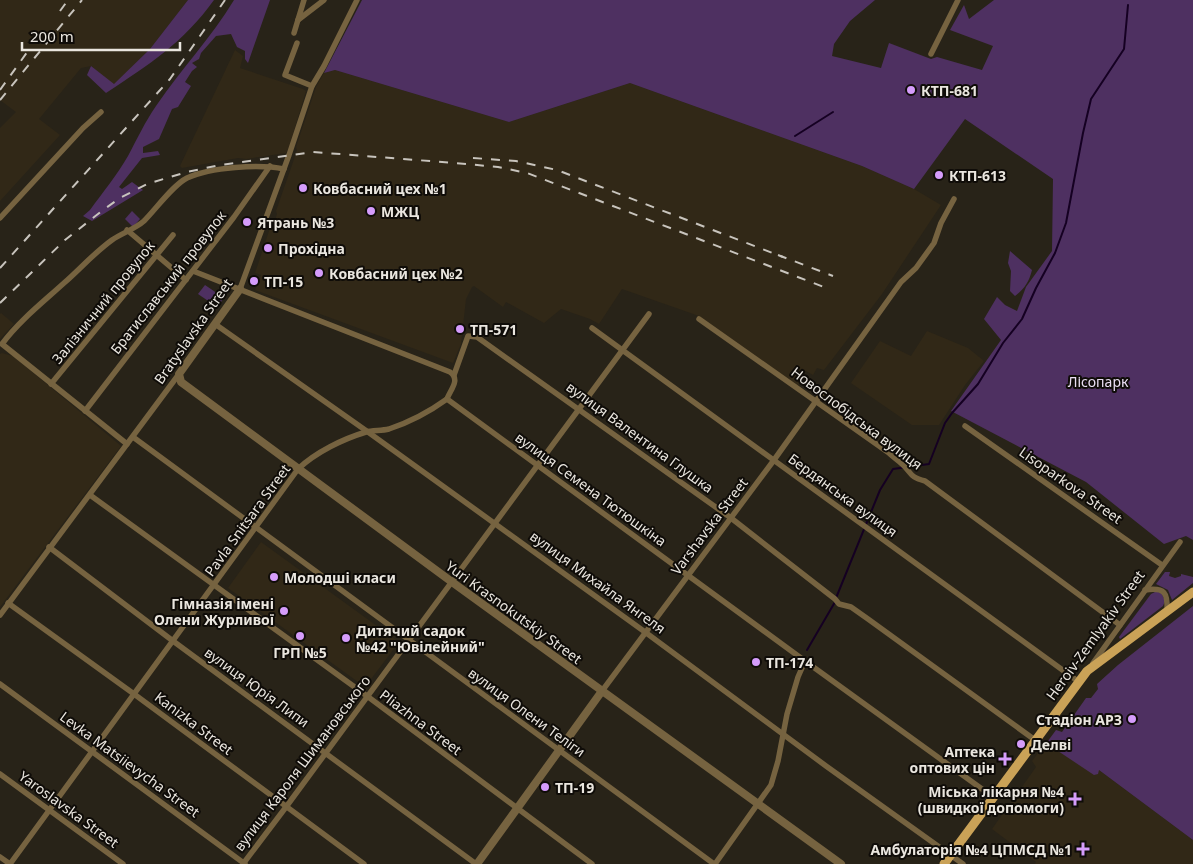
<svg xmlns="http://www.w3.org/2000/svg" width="1193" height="864" font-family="'Noto Sans',sans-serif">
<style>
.built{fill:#312817}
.green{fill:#4e3061}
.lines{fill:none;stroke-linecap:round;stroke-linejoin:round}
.stream{stroke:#150022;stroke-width:2}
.minor{stroke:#766340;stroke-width:5.5}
.tertiary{stroke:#766340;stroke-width:8}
.primary{stroke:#caa257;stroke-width:9}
.rail{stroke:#c8c4bd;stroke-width:2;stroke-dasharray:9 9;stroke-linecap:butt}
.poi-dot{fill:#d59cfb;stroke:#0f0c08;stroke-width:2}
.labels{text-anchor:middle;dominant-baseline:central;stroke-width:4;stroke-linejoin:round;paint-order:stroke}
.poi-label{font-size:14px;font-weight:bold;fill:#eae6df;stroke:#0f0c08;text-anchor:start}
.street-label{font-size:14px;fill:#eae6df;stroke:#0f0c08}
.park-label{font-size:14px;fill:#eadef3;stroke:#0f0c08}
</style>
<rect width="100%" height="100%" fill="#282318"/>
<g class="built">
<polygon points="0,0 188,0 150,49 114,85 91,66 81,68 39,119 60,135 0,201 0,128 16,112 0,100"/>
<polygon points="235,50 243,56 240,68 303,89 306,91 289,147 286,153 246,159 238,158 182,168 180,166"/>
<polygon points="335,70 509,122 630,83 862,166 914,189 941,205 882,294 824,370 817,368 813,375 806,371 798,386 699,316 622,289 599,324 590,319 561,309 544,323 506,302 503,307 474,286 472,287 466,299 461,344 453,363 255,290 261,275 255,273 271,225 273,226 277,214 276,211 292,165 297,150 296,147 316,87 324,73"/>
<polygon points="1,313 14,324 0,339 0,314"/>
<polygon points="927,331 968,348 984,361 965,385 939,425 912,425 851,383 880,341 911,356"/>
<polygon points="2,353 13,356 121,446 0,607 0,354"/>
<polygon points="261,542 399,642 365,687 228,588"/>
<polygon points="1052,735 1193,840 1193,864 1035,864 1036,862 992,829 1036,767 1032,761"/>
</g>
<g class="green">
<path d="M 188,0 L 214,0 C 183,43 150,64 106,93 L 87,75 L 91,66 L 114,84 L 150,49 Z"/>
<path d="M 234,0 L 270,0 L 248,63 L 245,59 L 245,51 L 237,47 L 231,34 L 216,36 L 201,53 L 199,59 L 192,63 L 197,67 L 192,71 L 185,82 L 191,86 L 178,107 L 172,109 L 159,139 L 143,147 L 143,153 L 158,151 L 160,155 L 142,158 L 119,187 L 122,189 L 132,182 L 143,190 L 92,221 L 83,216 L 90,210 C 103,192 117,175 128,156 C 137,139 145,122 156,106 C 181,69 211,38 234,0 Z"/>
<polygon points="362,0 875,0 850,21 834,44 832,56 881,68 889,43 931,59 937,57 982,70 993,46 950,30 964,5 969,19 994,0 1193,0 1193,540 1186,536 1164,544 1086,482 951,411 1001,340 984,319 997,297 1005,305 1017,311 1026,287 1052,251 1053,179 965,119 914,189 862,166 630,83 509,122 335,70 324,73"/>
<polygon points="132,211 140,219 133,227 125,219"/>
<path d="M 1010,251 L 1032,270 C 1029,282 1025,288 1015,296 L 1010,291 L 1011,271 L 1008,263 Z"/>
<polygon points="205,285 224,298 217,307 198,294"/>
<polygon points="1165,572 1170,572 1169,576 1175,578 1181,576 1181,574 1193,577 1193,583 1172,600 1168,590 1156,584"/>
<polygon points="1157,591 1162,594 1165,601 1163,606 1120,639 1119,637 1151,594"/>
<polygon points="1193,606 1193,840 1099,770 1098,774 1094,775 1049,745 1048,741 1056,730 1062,732 1086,698 1091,698 1098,689 1097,684 1118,665"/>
</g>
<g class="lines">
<g class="stream">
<polyline points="795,136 833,112"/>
<polyline points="836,598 880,490 893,469 929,464 945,423 952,413 978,384 1003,343 1022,319 1036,288 1055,253 1066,223 1083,133 1091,99 1124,49 1128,5"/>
<polyline points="807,650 835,602"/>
</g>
<g class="minor">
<polyline points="298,20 324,0"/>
<polyline points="294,33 304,0"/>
<polyline points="297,43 285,75 312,86"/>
<polyline points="931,54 958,0"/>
<polyline points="0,218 83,128 101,112"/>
<polyline points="127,230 186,280"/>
<path d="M 193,271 L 450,372 C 461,380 450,390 447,399"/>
<polyline points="240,289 289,155 312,86 324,66 357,0"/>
<path d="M 699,319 L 889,453 C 893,457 898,460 902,464 C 912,473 909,477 925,481 L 1120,625"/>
<polyline points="215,324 368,432 645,632 826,766 963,864"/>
<polyline points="592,328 1079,682"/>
<polyline points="454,375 468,336 477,337 731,518 835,599 839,604 851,607 868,619 1035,740"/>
<polyline points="51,384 173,235"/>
<polyline points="447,399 805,661 993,797"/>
<polyline points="85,411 234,217 270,166"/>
<polyline points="965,426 1162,565"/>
<polyline points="133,437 714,864"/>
<path d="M 127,444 L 2,344 C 19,321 42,303 64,283 C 80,269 94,253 112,240 C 122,233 135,229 144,221 C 156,209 173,185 187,178 C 211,167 259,164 284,169"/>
<polyline points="90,495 367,696 592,864"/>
<polyline points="49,547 173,641 476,864"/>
<path d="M 1145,590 C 1165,587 1168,593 1167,611"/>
<polyline points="8,603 134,694 364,864"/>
<polyline points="0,615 179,374"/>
<polyline points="1093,663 1180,542"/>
<polyline points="0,684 245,864"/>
<polyline points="602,691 774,460 901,282 916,268 934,243 941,223 954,199"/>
<polyline points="0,774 123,864"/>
<polyline points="0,857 10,864"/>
<path d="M 10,864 L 298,469 C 316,452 343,439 366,432 C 373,430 381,431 389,429 C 410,422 429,412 447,399"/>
<polyline points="243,864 286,807 649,314"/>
<polyline points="715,864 771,785 778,761 787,714 798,677 805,661"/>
</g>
<g class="tertiary">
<polyline points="240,289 179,374 181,382 452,582 841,864"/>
<polyline points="477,864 602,691"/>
</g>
<polyline class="primary" points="944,864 1087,671 1193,592"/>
<g class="rail">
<polyline points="60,11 68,0"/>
<polyline points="0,90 28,51"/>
<polyline points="0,100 82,0"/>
<polyline points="473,158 516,161 557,170 783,257"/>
<polyline points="778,255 833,276"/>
<polyline points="0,268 170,79 225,0"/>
<polyline points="0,303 65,240 103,210 120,198 147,184 187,172 220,165 313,152 455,163 498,167 527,173 829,289"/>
</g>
</g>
<g class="poi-dot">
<circle cx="911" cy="90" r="5"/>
<circle cx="939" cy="175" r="5"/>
<circle cx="303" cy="188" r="5"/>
<circle cx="371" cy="211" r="5"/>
<circle cx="247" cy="222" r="5"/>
<circle cx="268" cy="248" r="5"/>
<circle cx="319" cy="273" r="5"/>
<circle cx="254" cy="281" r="5"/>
<circle cx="460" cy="329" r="5"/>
<circle cx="274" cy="577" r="5"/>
<circle cx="284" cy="611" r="5"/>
<circle cx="300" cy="636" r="5"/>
<circle cx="346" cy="638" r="5"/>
<circle cx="756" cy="662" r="5"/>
<circle cx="1132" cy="719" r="5"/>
<circle cx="1021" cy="744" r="5"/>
<path d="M1002.5 751.5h5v5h5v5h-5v5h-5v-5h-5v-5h5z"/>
<circle cx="545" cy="787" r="5"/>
<path d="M1072.5 791.5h5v5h5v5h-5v5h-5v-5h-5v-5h5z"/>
<path d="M1080.5 841.5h5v5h5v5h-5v5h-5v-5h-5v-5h5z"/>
</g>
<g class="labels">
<g class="poi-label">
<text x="921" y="90">КТП-681</text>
<text x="949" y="175">КТП-613</text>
<text x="313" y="188">Ковбасний цех №1</text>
<text x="381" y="211">МЖЦ</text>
<text x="257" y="222">Ятрань №3</text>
<text x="278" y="248">Прохідна</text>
<text x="329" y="273">Ковбасний цех №2</text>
<text x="264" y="281">ТП-15</text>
<text x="470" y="329">ТП-571</text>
<text x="284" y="577">Молодші класи</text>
<text x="274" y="603" text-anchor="end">Гімназія імені<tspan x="274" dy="16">Олени Журливої</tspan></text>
<text x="356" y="630">Дитячий садок<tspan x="356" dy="16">№42 "Ювілейний"</tspan></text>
<text x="300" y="652" text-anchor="middle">ГРП №5</text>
<text x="766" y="662">ТП-174</text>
<text x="1122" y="719" text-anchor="end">Стадіон АРЗ</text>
<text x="1031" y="744">Делві</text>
<text x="995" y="751" text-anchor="end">Аптека<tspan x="995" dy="16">оптових цін</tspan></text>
<text x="555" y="787">ТП-19</text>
<text x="1064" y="791" text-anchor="end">Міська лікарня №4<tspan x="1064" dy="16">(швидкої допомоги)</tspan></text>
<text x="1072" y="849" text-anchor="end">Амбулаторія №4 ЦПМСД №1</text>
</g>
<g class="street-label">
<text transform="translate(168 282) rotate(-52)">Братиславський провулок</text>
<text transform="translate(103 302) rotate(-51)">Залізничний провулок</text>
<text transform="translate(193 331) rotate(-55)">Bratyslavska Street</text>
<text transform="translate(857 418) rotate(37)">Новослобідська вулиця</text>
<text transform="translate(640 437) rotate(36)">вулиця Валентина Глушка</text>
<text transform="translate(1071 485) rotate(35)">Lisoparkova Street</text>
<text transform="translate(591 489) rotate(36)">вулиця Семена Тютюшкіна</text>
<text transform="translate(843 495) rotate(36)">Бердянська вулиця</text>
<text transform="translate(247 520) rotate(-54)">Pavla Snitsara Street</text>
<text transform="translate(709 526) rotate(-53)">Varshavska Street</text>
<text transform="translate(598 582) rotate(36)">вулиця Михайла Янгеля</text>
<text transform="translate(514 612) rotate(36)">Yuri Krasnokutskiy Street</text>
<text transform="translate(1095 635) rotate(-54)">Heroiv-Zemlyakiv Street</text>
<text transform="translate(257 687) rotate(36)">вулиця Юрія Липи</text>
<text transform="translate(527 712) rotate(36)">вулиця Олени Теліги</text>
<text transform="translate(421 722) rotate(37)">Pliazhna Street</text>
<text transform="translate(194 723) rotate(37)">Kanizka Street</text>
<text transform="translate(302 763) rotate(-53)">вулиця Кароля Шимановського</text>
<text transform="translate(130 764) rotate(36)">Levka Matsiievycha Street</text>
<text transform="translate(69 809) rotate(36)">Yaroslavska Street</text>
</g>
<g class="park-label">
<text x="1098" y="381">Лісопарк</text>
</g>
</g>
<path d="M22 42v8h158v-8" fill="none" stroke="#eae6df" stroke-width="2.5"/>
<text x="30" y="42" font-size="15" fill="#eae6df" stroke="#0f0c08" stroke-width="4" paint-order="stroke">200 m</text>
</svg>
